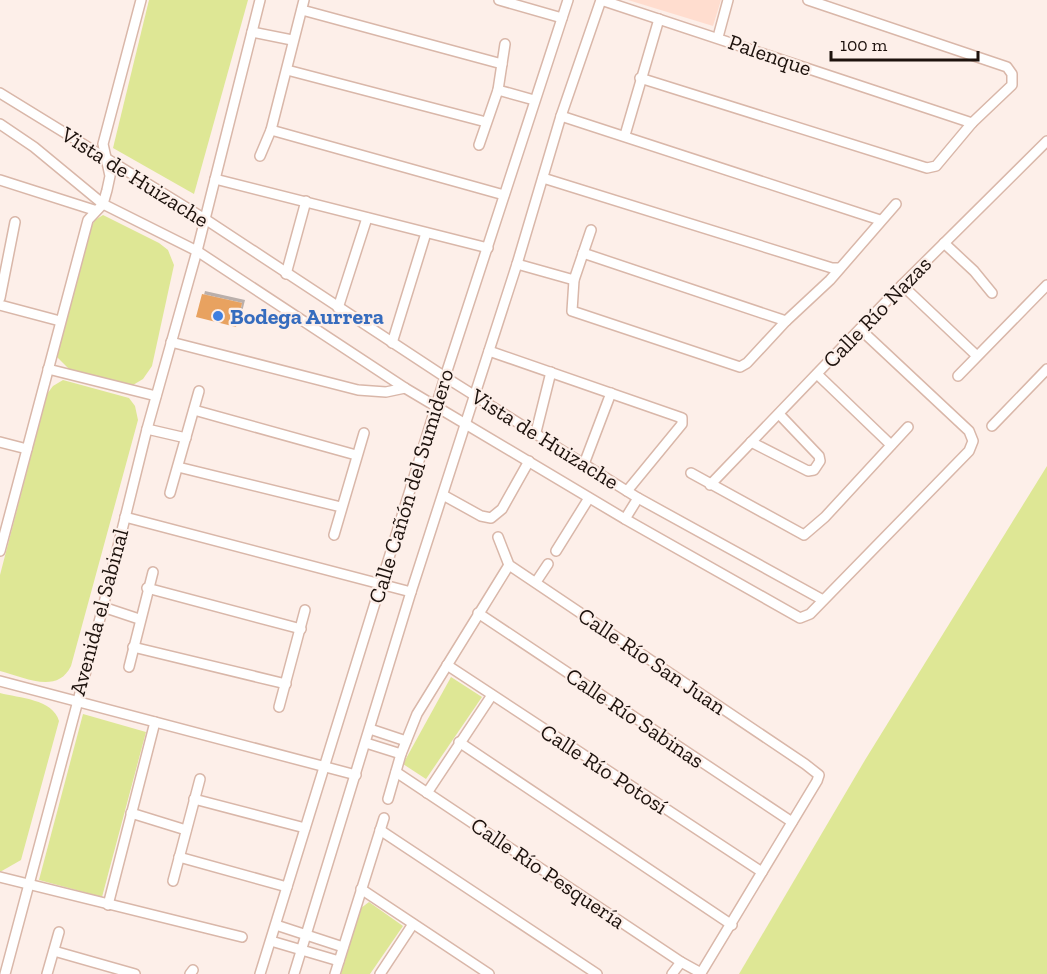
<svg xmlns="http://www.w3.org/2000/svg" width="1047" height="974" font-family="'Zilla Slab',serif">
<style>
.built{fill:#ffddcf}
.green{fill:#dee795}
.building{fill:#e8a260;filter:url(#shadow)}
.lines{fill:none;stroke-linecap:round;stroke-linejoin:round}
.minor-casing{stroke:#d9b7a9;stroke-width:12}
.minor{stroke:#fff;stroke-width:9}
.shop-dot{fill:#3f7fe0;stroke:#fdefe9;stroke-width:2}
.labels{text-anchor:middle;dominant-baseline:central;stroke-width:4.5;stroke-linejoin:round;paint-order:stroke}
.street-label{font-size:22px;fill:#1d120d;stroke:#fdefe9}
.shop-label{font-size:22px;font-weight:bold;fill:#366cbe;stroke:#fdefe9;text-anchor:start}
</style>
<defs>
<filter id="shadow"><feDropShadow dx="3" dy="-3" stdDeviation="0" flood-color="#0004"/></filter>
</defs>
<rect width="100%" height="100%" fill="#fdefe9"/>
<polygon class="built" points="628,0 721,0 713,26"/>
<g class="green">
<polygon points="149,0 248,0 194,194 113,148"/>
<polygon points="103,215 159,243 168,250 174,265 152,366 143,379 133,385 69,369 57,357 89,231 95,220"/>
<path d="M 63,380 L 129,398 L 135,406 L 138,420 L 71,666 C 57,695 24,677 0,671 L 0,575 L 47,394 L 53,386 Z"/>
<polygon points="1047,466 1047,974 739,974 865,760"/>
<polygon points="451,677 482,697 426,779 403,764"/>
<path d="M 0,693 C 19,698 53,699 59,721 L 21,860 L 0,872 Z"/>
<polygon points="83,714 146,732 102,897 39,880"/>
<polygon points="369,902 403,926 370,974 341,974 361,908"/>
</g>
<polygon class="building" points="202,294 242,303 236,327 196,317"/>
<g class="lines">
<defs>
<g id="minor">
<polyline points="499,0 562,18"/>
<polyline points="302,10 502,64"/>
<polyline points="252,32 292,40"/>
<polyline points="718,37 728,0"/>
<polyline points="287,70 486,122"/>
<polyline points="640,78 927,168 936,166 972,123 1012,85 1012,74 1007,67 808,0"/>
<polyline points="498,90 534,100"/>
<polyline points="0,93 205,219 445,377 638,498 823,600"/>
<polyline points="561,116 880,220"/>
<polyline points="0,124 34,147 103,204 197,251 405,388 625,519 800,618 810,614 969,451 973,441 969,431 860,329"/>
<polyline points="271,130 504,195"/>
<polyline points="625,135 659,19"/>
<polyline points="479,145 498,90 505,44"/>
<polyline points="260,156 271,130 304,0"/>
<polyline points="543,178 832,268 840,268"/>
<polyline points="215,179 488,248"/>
<polyline points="0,180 94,210"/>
<polyline points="591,230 574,280 572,311 740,367 747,363 786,321 830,280 896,204"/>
<polyline points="944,243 974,271 992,293"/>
<polyline points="583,253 786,321"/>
<polyline points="517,264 574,280"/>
<polyline points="286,274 306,201"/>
<polyline points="902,285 977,356"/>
<polyline points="0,298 15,222"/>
<polyline points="0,305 60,321"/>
<polyline points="338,308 367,218"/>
<polyline points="171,342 358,390 386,392 405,388"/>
<polyline points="392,343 426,233"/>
<polyline points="489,351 682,418 682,424 627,491"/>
<polyline points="48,369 156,396"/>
<polyline points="817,374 891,445"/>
<polyline points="958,376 1047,285"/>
<polyline points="194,410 356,455"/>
<polyline points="992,426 1047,369"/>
<polyline points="147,429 186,438"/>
<polyline points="536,432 551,372"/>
<polyline points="0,442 27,449"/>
<polyline points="751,442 808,471 814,470 820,461 819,456 779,414"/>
<polyline points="584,464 611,393"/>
<polyline points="178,467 341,507"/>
<polyline points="691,473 804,535 825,517 908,427"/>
<polyline points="710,485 902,285 1047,141"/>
<polyline points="170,493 199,391"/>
<polyline points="443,495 481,516 491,518 502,509 529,461"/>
<polyline points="125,517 411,592"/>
<polyline points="625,519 638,498"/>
<polyline points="334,535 364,433"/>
<polyline points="0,551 88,220 103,204 107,190 110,176 103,144 141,0"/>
<polyline points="556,551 589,498"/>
<polyline points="536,582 548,564"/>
<polyline points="147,588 301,629"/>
<polyline points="103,607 139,619"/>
<polyline points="478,613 792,822"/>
<polyline points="133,647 286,684"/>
<polyline points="447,665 762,872"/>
<polyline points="129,667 153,572"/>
<polyline points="0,681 356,775"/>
<polyline points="279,707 305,610"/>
<polyline points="370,729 406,741"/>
<polyline points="459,742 732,925"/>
<polyline points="366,743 401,754"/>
<polyline points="396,772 681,962 701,973 817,781 819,775 805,764 509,565 498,537"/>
<polyline points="427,793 492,695"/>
<polyline points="194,799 305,828"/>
<polyline points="388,799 401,754 417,714 509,565"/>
<polyline points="131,813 186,830"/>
<polyline points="380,830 597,974"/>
<polyline points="179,857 287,887"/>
<polyline points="0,877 242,937"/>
<polyline points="173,881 200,779"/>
<polyline points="361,889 489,974"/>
<polyline points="108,905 155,722"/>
<polyline points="276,925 343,947"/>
<polyline points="271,941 339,961"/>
<polyline points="54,951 135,974"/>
<polyline points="5,974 103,607 147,429 197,251 260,0"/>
<polyline points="47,974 59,932"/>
<polyline points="190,974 193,970"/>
<polyline points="260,974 445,377 568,0"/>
<polyline points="294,974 411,592 517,264 561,116 601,0 972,123"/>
<polyline points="335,974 384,818"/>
<polyline points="380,974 413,924"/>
<polyline points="672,974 681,962"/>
</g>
</defs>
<use href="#minor" class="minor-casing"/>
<use href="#minor" class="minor"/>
</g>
<circle class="shop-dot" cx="218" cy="316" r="6"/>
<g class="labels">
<g class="street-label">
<text transform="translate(770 55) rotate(19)">Palenque</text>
<text transform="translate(135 177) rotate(32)">Vista de Huizache</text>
<text transform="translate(877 312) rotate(-46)">Calle Río Nazas</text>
<text transform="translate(545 439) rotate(32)">Vista de Huizache</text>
<text transform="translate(411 486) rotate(-73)">Calle Cañón del Sumidero</text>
<text transform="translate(99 612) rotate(-75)">Avenida el Sabinal</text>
<text transform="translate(652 661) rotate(34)">Calle Río San Juan</text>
<text transform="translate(635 718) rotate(34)">Calle Río Sabinas</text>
<text transform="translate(604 769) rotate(33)">Calle Río Potosí</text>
<text transform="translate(548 873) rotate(34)">Calle Río Pesquería</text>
</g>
<g class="shop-label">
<text x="230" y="316">Bodega Aurrera</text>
</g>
</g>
<path d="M831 51v9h147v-9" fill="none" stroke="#1d120d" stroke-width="3"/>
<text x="840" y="51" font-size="18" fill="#1d120d" stroke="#fdefe9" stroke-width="4.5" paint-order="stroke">100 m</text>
</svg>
